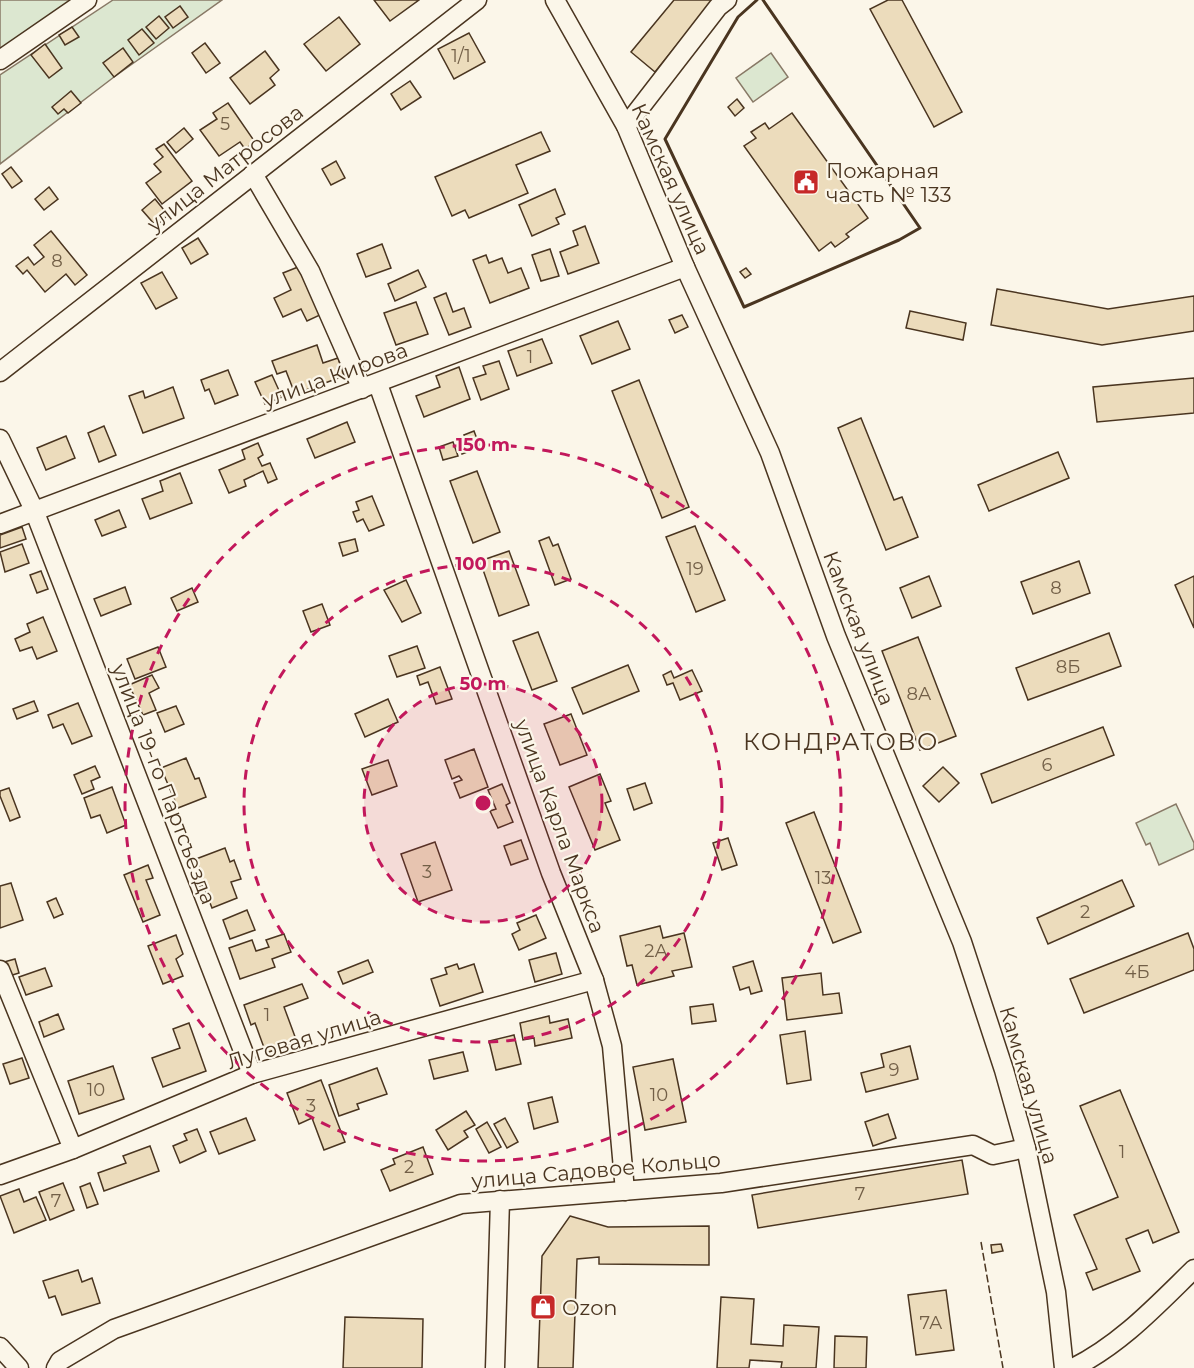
<svg xmlns="http://www.w3.org/2000/svg" width="1194" height="1368" font-family="Montserrat,sans-serif">
<style>
.green{fill:#dce7d0;stroke:#887966;stroke-width:1.5}
.building{fill:#ecdcbc;stroke:#4a3520;stroke-width:1.5}
.lines{fill:none;stroke-linecap:round;stroke-linejoin:round}
.minor-casing{stroke:#4a3520;stroke-width:21}
.minor{stroke:#fbf6e9;stroke-width:18}
.fence{stroke:#4a3520;stroke-width:1.5;stroke-dasharray:8 3;stroke-linecap:butt}
.wall{stroke:#4a3520;stroke-width:3}
.ring{fill:none;stroke:#c2185b;stroke-width:3;stroke-dasharray:10 8}
.labels{text-anchor:middle;dominant-baseline:central;stroke-width:4.5;stroke-linejoin:round;paint-order:stroke}
.number-label{font-size:18px;fill:#725f47}
.street-label{font-size:21px;fill:#4a3520;stroke:#fbf6e9}
.poi-label{font-size:21px;fill:#4a3520;stroke:#fbf6e9;text-anchor:start}
.quarter-label{font-size:24px;letter-spacing:1.5px;fill:#4a3520;stroke:#fbf6e9}
.centre{fill:#c2185b;stroke:#fbf6e9;stroke-width:3}
.ring-label{font-size:18px;text-anchor:middle;font-weight:bold;fill:#c2185b;stroke:#fbf6e9;stroke-width:4.5;stroke-linejoin:round;paint-order:stroke}
</style>
<rect width="100%" height="100%" fill="#fbf6e9"/>
<g class="green">
<polygon points="0,0 71,0 0,50"/>
<polygon points="113,0 222,0 114,77 0,164 0,75"/>
<polygon points="771,53 788,77 753,102 736,78"/>
<polygon points="1176,804 1194,843 1194,849 1159,865 1150,843 1146,845 1136,823"/>
</g>
<g class="building">
<polygon points="374,0 419,0 390,21"/>
<polygon points="674,0 713,0 655,72 631,52"/>
<polygon points="888,0 902,0 962,112 934,127 870,9"/>
<polygon points="180,6 188,17 173,28 165,17"/>
<polygon points="159,16 169,28 156,39 146,27"/>
<polygon points="339,17 360,44 326,71 304,44"/>
<polygon points="72,27 79,37 65,45 59,35"/>
<polygon points="142,29 154,43 139,55 128,40"/>
<polygon points="469,33 485,62 454,79 438,49"/>
<polygon points="205,43 220,63 206,73 192,53"/>
<polygon points="45,44 62,68 49,78 31,55"/>
<polygon points="123,48 133,62 114,77 103,63"/>
<polygon points="265,51 279,70 270,78 275,85 250,104 230,78"/>
<polygon points="410,81 421,97 401,110 391,94"/>
<polygon points="71,91 81,103 68,113 64,109 58,114 52,107"/>
<polygon points="737,99 744,108 735,116 728,107"/>
<polygon points="228,103 255,142 245,149 240,142 219,156 200,130 217,119 213,113"/>
<polygon points="792,113 868,218 846,234 849,237 835,247 831,242 819,251 744,146 756,138 751,132 765,123 769,129"/>
<polygon points="184,128 193,139 176,153 167,142"/>
<polygon points="541,132 550,151 516,165 528,193 469,218 465,210 452,216 435,177"/>
<polygon points="164,144 192,181 162,204 146,183 161,172 154,164 163,157 156,149"/>
<polygon points="336,161 345,178 331,185 322,169"/>
<polygon points="11,167 22,181 12,188 2,174"/>
<polygon points="49,187 58,199 44,210 35,199"/>
<polygon points="555,189 565,214 556,218 559,224 532,236 519,205"/>
<polygon points="155,199 168,215 156,226 142,210"/>
<polygon points="585,226 599,263 568,274 560,252 578,245 573,231"/>
<polygon points="51,231 87,275 75,285 66,274 45,292 27,270 23,274 16,266 28,257 34,265 44,257 34,245"/>
<polygon points="198,238 208,254 191,264 182,248"/>
<polygon points="382,244 391,268 366,277 357,254"/>
<polygon points="550,249 559,276 541,281 532,255"/>
<polygon points="486,255 489,263 502,258 508,273 521,268 529,288 490,303 473,260"/>
<polygon points="298,267 320,315 307,321 301,309 283,317 274,298 291,290 283,273"/>
<polygon points="746,268 751,274 745,278 740,272"/>
<polygon points="418,270 426,287 395,301 388,284"/>
<polygon points="162,272 177,298 156,309 141,283"/>
<polygon points="997,289 1108,309 1194,296 1194,331 1102,345 991,325"/>
<polygon points="446,293 453,312 464,308 471,327 449,335 434,298"/>
<polygon points="416,302 428,334 396,345 384,313"/>
<polygon points="910,311 966,323 963,340 906,328"/>
<polygon points="682,315 688,327 675,333 669,320"/>
<polygon points="618,321 630,349 592,364 580,336"/>
<polygon points="542,339 552,363 517,376 508,351"/>
<polygon points="317,345 323,363 338,358 344,376 295,394 286,371 277,374 272,361"/>
<polygon points="499,361 509,389 481,400 473,378 486,374 483,366"/>
<polygon points="459,367 470,399 424,417 416,396 440,387 436,376"/>
<polygon points="228,370 238,395 215,404 209,389 205,391 201,380"/>
<polygon points="272,375 282,397 265,404 255,382"/>
<polygon points="1194,378 1194,413 1097,422 1093,387"/>
<polygon points="639,380 689,507 662,518 612,391"/>
<polygon points="173,387 184,418 143,433 129,396 143,391 145,398"/>
<polygon points="861,418 894,500 902,497 918,537 886,550 838,428"/>
<polygon points="347,422 355,442 315,458 307,439"/>
<polygon points="104,426 116,455 99,462 88,433"/>
<polygon points="474,431 480,447 462,454 458,443 466,439 464,435"/>
<polygon points="66,436 75,458 46,470 37,448"/>
<polygon points="453,442 458,456 443,460 439,447"/>
<polygon points="258,443 263,455 258,458 262,466 270,463 277,479 268,483 263,471 244,480 246,486 229,493 219,470 245,459 242,450"/>
<polygon points="1058,452 1069,478 989,511 978,485"/>
<polygon points="477,471 500,532 473,543 450,481"/>
<polygon points="180,473 192,503 150,519 142,499 163,491 160,481"/>
<polygon points="372,496 384,525 369,531 363,519 357,522 353,512 359,510 356,502"/>
<polygon points="119,510 126,527 102,536 95,520"/>
<polygon points="695,526 725,600 696,612 666,537"/>
<polygon points="22,527 26,539 0,548 0,535"/>
<polygon points="549,537 553,546 558,544 571,579 555,585 539,541"/>
<polygon points="355,539 358,551 343,556 339,543"/>
<polygon points="22,544 29,563 5,572 0,552"/>
<polygon points="509,551 529,605 499,616 480,561"/>
<polygon points="1079,561 1090,593 1033,614 1021,582"/>
<polygon points="41,571 48,589 37,593 30,575"/>
<polygon points="929,576 941,606 912,618 900,588"/>
<polygon points="1194,576 1194,628 1175,585"/>
<polygon points="406,580 421,613 402,622 384,590"/>
<polygon points="125,587 131,604 101,616 94,599"/>
<polygon points="192,588 198,602 177,611 171,598"/>
<polygon points="322,604 330,625 311,632 303,611"/>
<polygon points="43,617 57,651 37,659 32,647 20,651 15,639 30,632 27,624"/>
<polygon points="538,632 557,681 532,690 513,641"/>
<polygon points="1109,633 1121,666 1028,700 1016,668"/>
<polygon points="918,637 956,736 920,750 882,651"/>
<polygon points="417,646 425,668 397,677 389,656"/>
<polygon points="158,647 166,667 135,679 127,659"/>
<polygon points="628,665 639,691 583,714 572,688"/>
<polygon points="440,667 452,699 436,704 428,682 420,685 417,676"/>
<polygon points="692,670 702,691 680,700 673,683 667,685 663,675 671,671 674,678"/>
<polygon points="152,675 159,688 149,693 156,710 143,715 129,685"/>
<polygon points="388,699 398,722 365,737 355,714"/>
<polygon points="34,701 38,711 17,719 13,709"/>
<polygon points="78,703 92,736 72,744 63,724 53,728 48,715"/>
<polygon points="176,706 184,724 165,732 157,713"/>
<polygon points="571,714 587,755 560,765 544,724"/>
<polygon points="1103,727 1114,755 992,803 981,774"/>
<polygon points="474,749 488,787 460,798 454,783 462,780 459,776 452,779 445,760"/>
<polygon points="186,758 195,779 199,778 206,797 178,808 161,768"/>
<polygon points="388,760 397,786 372,795 362,769"/>
<polygon points="95,766 100,777 91,781 94,789 82,794 74,775"/>
<polygon points="943,767 959,783 939,802 923,786"/>
<polygon points="600,774 611,801 605,803 620,840 595,850 569,787"/>
<polygon points="645,783 652,803 634,810 627,789"/>
<polygon points="502,784 510,803 506,805 513,822 498,828 490,811 496,809 488,790"/>
<polygon points="112,787 126,825 107,833 100,815 91,818 84,798"/>
<polygon points="9,788 20,817 10,821 0,796 0,791"/>
<polygon points="814,812 861,932 833,943 786,823"/>
<polygon points="728,838 737,865 722,870 713,843"/>
<polygon points="521,840 528,859 511,865 504,846"/>
<polygon points="435,842 452,890 418,902 401,854"/>
<polygon points="225,848 230,862 234,860 241,879 231,882 237,898 212,908 203,885 199,886 197,879 202,875 196,859"/>
<polygon points="148,865 153,878 146,880 160,915 143,922 124,875"/>
<polygon points="1122,880 1134,906 1048,944 1037,918"/>
<polygon points="11,883 23,920 0,928 0,886"/>
<polygon points="56,898 63,914 54,918 47,902"/>
<polygon points="247,910 255,930 230,939 223,920"/>
<polygon points="536,915 546,938 519,950 512,934 520,930 517,923"/>
<polygon points="660,926 663,938 684,933 692,967 672,971 674,976 637,985 632,965 627,966 620,936"/>
<polygon points="1188,933 1194,949 1194,970 1084,1013 1070,979"/>
<polygon points="284,934 291,952 272,959 275,967 240,979 229,948 252,940 256,951 269,947 266,940"/>
<polygon points="176,935 183,954 176,959 183,976 163,984 148,946"/>
<polygon points="556,953 562,974 535,982 529,960"/>
<polygon points="15,959 19,973 9,976 4,962"/>
<polygon points="368,960 373,972 343,984 338,972"/>
<polygon points="753,961 762,991 751,994 749,987 740,990 733,967"/>
<polygon points="457,964 459,969 474,964 483,992 440,1006 431,979 447,974 445,968"/>
<polygon points="45,968 52,986 26,995 19,977"/>
<polygon points="821,973 823,995 839,993 842,1013 787,1020 782,978"/>
<polygon points="302,984 308,998 284,1007 297,1042 266,1053 255,1023 251,1025 244,1005"/>
<polygon points="713,1004 716,1021 692,1024 690,1007"/>
<polygon points="58,1014 64,1029 44,1037 39,1022"/>
<polygon points="549,1016 550,1023 568,1019 572,1038 535,1046 534,1038 523,1040 520,1023"/>
<polygon points="189,1023 206,1071 163,1087 152,1058 180,1048 173,1029"/>
<polygon points="805,1031 811,1080 787,1084 780,1035"/>
<polygon points="514,1035 521,1064 496,1070 489,1041"/>
<polygon points="910,1046 918,1079 866,1092 861,1073 884,1067 881,1054"/>
<polygon points="463,1052 468,1071 434,1079 429,1060"/>
<polygon points="22,1058 29,1078 10,1084 3,1064"/>
<polygon points="673,1059 686,1122 645,1130 633,1067"/>
<polygon points="113,1066 124,1099 79,1114 68,1081"/>
<polygon points="377,1068 387,1094 357,1104 359,1109 339,1116 329,1085"/>
<polygon points="321,1080 345,1142 324,1150 312,1118 299,1124 287,1093"/>
<polygon points="1120,1090 1179,1232 1153,1243 1148,1230 1126,1239 1140,1271 1093,1290 1086,1273 1097,1269 1074,1215 1118,1197 1080,1106"/>
<polygon points="552,1097 558,1122 534,1129 528,1103"/>
<polygon points="466,1111 475,1125 464,1131 468,1137 448,1150 436,1130"/>
<polygon points="888,1114 896,1138 873,1146 865,1122"/>
<polygon points="246,1118 255,1140 219,1154 210,1132"/>
<polygon points="505,1118 518,1142 507,1148 494,1124"/>
<polygon points="487,1122 501,1147 489,1153 476,1129"/>
<polygon points="197,1129 206,1151 180,1163 173,1146 187,1140 184,1134"/>
<polygon points="150,1146 159,1171 104,1191 98,1173 126,1163 123,1156"/>
<polygon points="423,1147 433,1174 390,1191 381,1170 395,1164 393,1159"/>
<polygon points="962,1160 968,1194 758,1228 752,1195"/>
<polygon points="63,1183 74,1210 50,1220 39,1192"/>
<polygon points="90,1183 98,1204 87,1208 80,1187"/>
<polygon points="19,1189 24,1202 36,1197 46,1220 14,1233 0,1196"/>
<polygon points="570,1216 608,1227 709,1226 709,1265 599,1264 599,1257 577,1259 573,1368 538,1368 542,1256"/>
<polygon points="1001,1244 1003,1251 992,1253 991,1245"/>
<polygon points="78,1270 82,1282 92,1278 100,1303 62,1315 55,1296 49,1298 43,1281"/>
<polygon points="946,1290 954,1350 916,1355 908,1295"/>
<polygon points="721,1297 754,1299 751,1344 783,1346 784,1325 819,1327 816,1368 781,1368 782,1362 750,1360 749,1368 717,1368"/>
<polygon points="345,1317 423,1319 422,1368 343,1368"/>
<polygon points="835,1336 867,1337 866,1368 834,1368"/>
</g>
<g class="lines">
<defs>
<g id="minor">
<polyline points="555,0 626,126 685,267 770,453 836,636 962,942 1004,1070 1026,1148 1056,1292 1064,1368"/>
<polyline points="0,60 87,0"/>
<polyline points="626,126 718,7 727,0"/>
<polyline points="253,174 310,271 362,389"/>
<polyline points="0,372 477,0"/>
<polyline points="378,384 551,873 594,980 612,1046 625,1191"/>
<polyline points="0,439 34,510 252,1074"/>
<polyline points="0,524 685,267"/>
<polyline points="0,970 73,1149"/>
<polyline points="0,1175 73,1149 252,1074 594,980"/>
<polyline points="0,1347 19,1368"/>
<polyline points="56,1368 60,1361 114,1329 461,1204 721,1183 973,1145 993,1155 1026,1148"/>
<polyline points="495,1368 500,1200"/>
<path d="M 1073,1368 C 1121,1344 1156,1306 1194,1269"/>
</g>
</defs>
<use href="#minor" class="minor-casing"/>
<use href="#minor" class="minor"/>
<polyline class="fence" points="981,1242 1003,1368"/>
<polyline class="wall" points="757,0 738,17 665,139 744,307 899,240 920,228 763,0"/>
</g>
<circle cx="483" cy="803" r="119" fill="#c2185b" fill-opacity=".12"/>
<g class="ring">
<circle cx="483" cy="803" r="119"/>
<circle cx="483" cy="803" r="239"/>
<circle cx="483" cy="803" r="358"/>
</g>
<defs>
<symbol id="civic-square" viewBox="-11 -11 22 22"><rect x="-9" y="-9" width="18" height="18" rx="4" fill="#c62828" stroke="#fbf6e9"/><path d="M-.6-6.5H3V-4.5H.6V-3L4-1V1h2V6H-6V1h2V-1L-.6-3ZM-1.2 2.5V6h2.4V2.5Z" fill="#fff"/></symbol>
<symbol id="shop-square" viewBox="-11 -11 22 22"><rect x="-9" y="-9" width="18" height="18" rx="4" fill="#c62828" stroke="#fbf6e9"/><path d="M-5-2.5h2.3a2.7 3.5 0 0 1 5.4 0H5L5.5 6h-11ZM-1.5-2.5h3a1.5 2.3 0 0 0-3 0Z" fill="#fff"/></symbol>
</defs>
<g fill-rule="evenodd">
<use href="#civic-square" x="791" y="167" width="30" height="30"/>
<use href="#shop-square" x="528" y="1292" width="30" height="30"/>
</g>
<g class="labels">
<g class="number-label">
<text x="461" y="56">1/1</text>
<text x="225" y="124">5</text>
<text x="57" y="261">8</text>
<text x="530" y="357">1</text>
<text x="695" y="569">19</text>
<text x="1056" y="588">8</text>
<text x="1068" y="667">8Б</text>
<text x="919" y="694">8А</text>
<text x="1047" y="765">6</text>
<text x="427" y="872">3</text>
<text x="823" y="878">13</text>
<text x="1085" y="912">2</text>
<text x="656" y="951">2А</text>
<text x="1137" y="972">4Б</text>
<text x="267" y="1015">1</text>
<text x="894" y="1070">9</text>
<text x="96" y="1090">10</text>
<text x="659" y="1095">10</text>
<text x="311" y="1106">3</text>
<text x="1122" y="1152">1</text>
<text x="409" y="1167">2</text>
<text x="860" y="1194">7</text>
<text x="56" y="1201">7</text>
<text x="931" y="1323">7А</text>
</g>
<g class="street-label">
<text transform="translate(225 168) rotate(-38)">улица Матросова</text>
<text transform="translate(671 179) rotate(66)">Камская улица</text>
<text transform="translate(335 375) rotate(-20)">улица Кирова</text>
<text transform="translate(859 628) rotate(69)">Камская улица</text>
<text transform="translate(164 784) rotate(69)">улица 19-го Партсъезда</text>
<text transform="translate(560 826) rotate(70)">улица Карла Маркса</text>
<text transform="translate(304 1039) rotate(-17)">Луговая улица</text>
<text transform="translate(1029 1085) rotate(74)">Камская улица</text>
<text transform="translate(596 1170) rotate(-5)">улица Садовое Кольцо</text>
</g>
<g class="poi-label">
<text x="826" y="170">Пожарная<tspan x="826" dy="24">часть № 133</tspan></text>
<text x="562" y="1307">Ozon</text>
</g>
<g class="quarter-label">
<text x="841" y="741">КОНДРАТОВО</text>
</g>
</g>
<circle cx="483" cy="803" r="9" class="centre"/>
<g class="ring-label">
<text x="483" y="451">150 m</text>
<text x="483" y="570">100 m</text>
<text x="483" y="690">50 m</text>
</g>
</svg>
